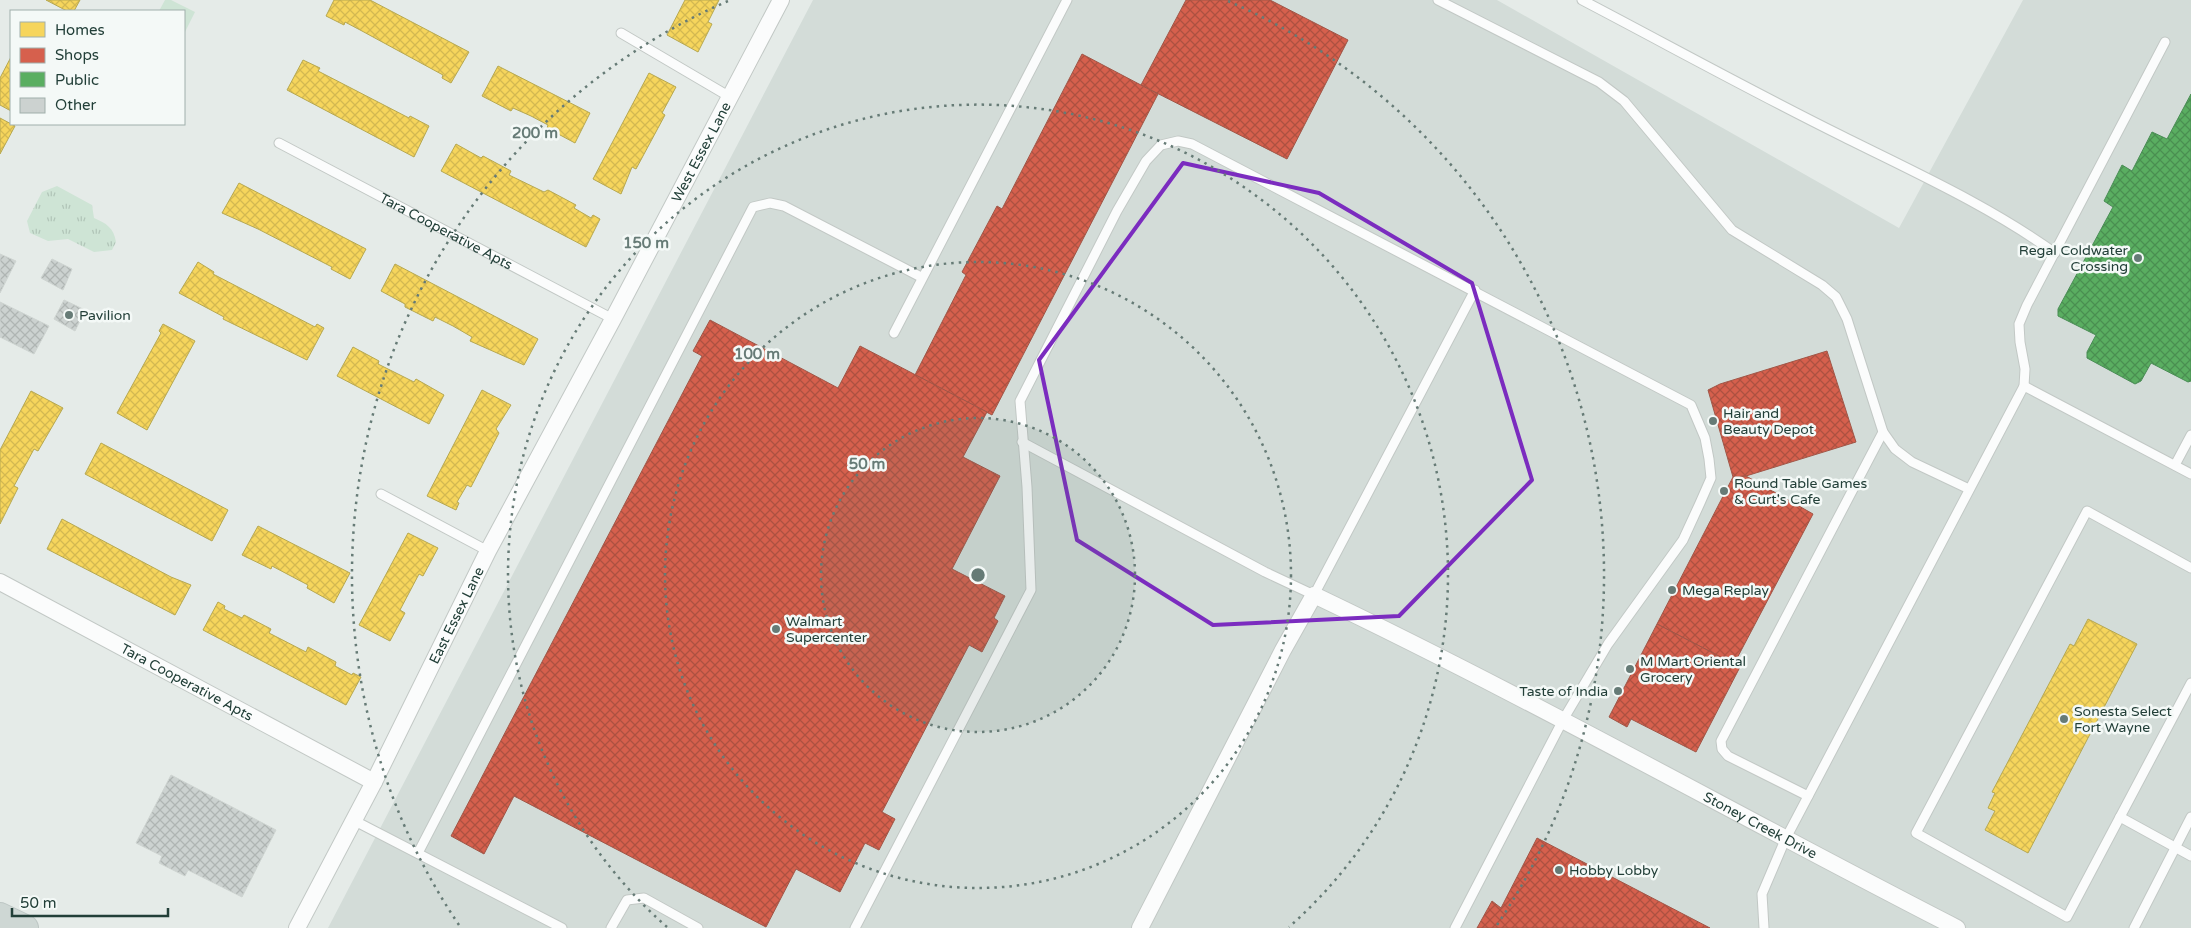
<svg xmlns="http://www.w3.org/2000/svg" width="2191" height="928" font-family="'Varela Round',sans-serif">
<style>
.built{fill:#d3dcd8}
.grass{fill:#cee4d5}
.park{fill:url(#park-tufts)}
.homes{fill:url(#homes-cross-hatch);stroke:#b6a851}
.shops{fill:url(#shops-cross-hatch);stroke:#a05647}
.public{fill:url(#public-cross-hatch);stroke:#498d55}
.building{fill:url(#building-cross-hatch);stroke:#ced4d1}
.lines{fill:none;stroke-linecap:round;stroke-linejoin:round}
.service-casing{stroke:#c2c8c5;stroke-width:11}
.minor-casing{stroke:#c2c8c5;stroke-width:18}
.primary-casing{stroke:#bdc6c4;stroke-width:28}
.service{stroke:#fbfcfc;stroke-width:9}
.minor{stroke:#fbfcfc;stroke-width:16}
.primary{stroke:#ced7d4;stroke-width:26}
.marked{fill:none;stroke:#7b2cbf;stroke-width:4;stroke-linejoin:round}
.ring{fill:none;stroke:#667b76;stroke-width:2.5;stroke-dasharray:2.5 5}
.poi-dot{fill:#667b76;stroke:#f4f9f7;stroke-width:2}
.labels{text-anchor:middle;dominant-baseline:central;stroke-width:5;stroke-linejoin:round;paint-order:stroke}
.street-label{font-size:14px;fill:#223f38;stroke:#f4f9f7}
.poi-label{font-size:14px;fill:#223f38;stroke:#f4f9f7;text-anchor:start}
.centre{fill:#667b76;stroke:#f4f9f7;stroke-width:2.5}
.ring-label{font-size:15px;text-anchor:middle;font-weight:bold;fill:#667b76;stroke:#f4f9f7;stroke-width:5;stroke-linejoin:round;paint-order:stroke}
</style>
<defs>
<pattern id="park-tufts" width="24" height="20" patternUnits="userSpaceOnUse" patternTransform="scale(1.25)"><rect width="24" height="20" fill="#cee4d5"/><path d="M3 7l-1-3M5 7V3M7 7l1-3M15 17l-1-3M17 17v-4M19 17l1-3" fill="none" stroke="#b1c5b8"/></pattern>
<pattern id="homes-cross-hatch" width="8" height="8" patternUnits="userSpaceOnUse" patternTransform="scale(1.25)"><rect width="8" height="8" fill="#f6d55c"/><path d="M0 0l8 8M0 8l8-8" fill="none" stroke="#d3b851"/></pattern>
<pattern id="shops-cross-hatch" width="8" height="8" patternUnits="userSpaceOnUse" patternTransform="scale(1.25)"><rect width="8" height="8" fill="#d6604d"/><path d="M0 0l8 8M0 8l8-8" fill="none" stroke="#ad5141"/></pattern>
<pattern id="public-cross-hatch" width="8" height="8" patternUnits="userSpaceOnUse" patternTransform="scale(1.25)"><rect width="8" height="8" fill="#5aae61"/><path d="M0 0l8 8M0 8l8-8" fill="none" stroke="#4a8f51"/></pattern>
<pattern id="building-cross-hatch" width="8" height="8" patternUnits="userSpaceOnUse" patternTransform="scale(1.25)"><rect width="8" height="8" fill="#ccd2d0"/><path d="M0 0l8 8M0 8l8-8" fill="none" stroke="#afb5b3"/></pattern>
</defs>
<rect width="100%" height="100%" fill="#e5ebe8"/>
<polygon class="built" points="813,0 1497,0 1899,228 2023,0 2191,0 2191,928 328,928"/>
<polygon class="grass" points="165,0 171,0 195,12 184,34 184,11 159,11"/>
<path class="park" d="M 57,186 L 92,205 L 94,218 C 106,223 114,228 116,242 L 112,250 L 94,252 L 68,239 L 48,241 L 30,233 L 27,221 L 42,192 Z"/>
<g class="homes">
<polygon points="46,0 80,0 74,11 67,11"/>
<polygon points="334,0 370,0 469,52 451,83 442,78 443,75 362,31 345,22 344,25 326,16"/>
<polygon points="685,0 719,0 708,22 712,24 698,52 667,35"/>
<polygon points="11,57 11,111 0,105 0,78"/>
<polygon points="303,60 320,68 318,71 409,118 410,116 429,126 414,157 287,90"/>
<polygon points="498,66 590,113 575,143 547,128 548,125 531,116 513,108 511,111 482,96"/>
<polygon points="649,73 676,87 662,113 665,115 636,169 632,167 621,194 593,179"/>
<polygon points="0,118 15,126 0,154"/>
<polygon points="456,144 481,158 483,156 511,171 509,175 544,192 548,190 576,205 574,208 591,218 593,215 600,219 586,247 441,171"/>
<polygon points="239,183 366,249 350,279 331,269 332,267 258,229 222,213"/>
<polygon points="198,262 214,272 213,274 315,327 317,324 324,328 307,360 223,319 224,317 179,293"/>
<polygon points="395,264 538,339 524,365 470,341 472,337 453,326 435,317 433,321 405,307 405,304 381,291"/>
<polygon points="163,324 195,341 147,430 117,413 161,333 159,331"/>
<polygon points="353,347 379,361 378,364 414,382 416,379 444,395 429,424 337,376"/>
<polygon points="482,390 511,405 496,429 499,433 471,487 467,485 457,502 459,503 456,510 427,496"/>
<polygon points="31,391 63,408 38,451 34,449 14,486 18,488 0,524 0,450"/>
<polygon points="101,443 228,510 212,541 85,474"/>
<polygon points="62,519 171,577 191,585 175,615 47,549"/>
<polygon points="258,526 350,573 334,603 307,588 308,585 272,566 271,569 242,555"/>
<polygon points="408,533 438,548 423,576 419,574 400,610 405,613 390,641 359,625"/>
<polygon points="218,602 225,606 224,609 242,618 244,615 271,629 269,633 306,652 308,647 336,662 335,666 352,675 353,673 361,677 346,705 203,630"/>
<polygon points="2088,619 2137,644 2028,853 1985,830 1995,811 1988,808 1995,793 1992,792 2070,644 2074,646"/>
</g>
<g class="shops">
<polygon points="1186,0 1270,0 1348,40 1287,159 1141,85"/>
<polygon points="1082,54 1158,94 992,415 915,375 966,275 962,272 997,206 1002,209"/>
<polygon points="710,320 838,388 860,346 987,412 963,457 1000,476 952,569 1005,596 994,618 998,621 982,652 969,645 882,812 895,819 879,850 865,843 840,892 796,869 766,927 514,796 484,854 451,836 702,356 693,351"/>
<polygon points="1827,351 1856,442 1746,476 1733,477 1708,390 1720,384"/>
<polygon points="1746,476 1813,514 1734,664 1657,624 1733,477"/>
<polygon points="1657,624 1740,667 1696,752 1631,719 1627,727 1609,717"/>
<polygon points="1537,838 1660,902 1710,928 1477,928 1492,901 1501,908"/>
</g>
<polygon class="public" points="2191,94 2191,381 2188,382 2151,363 2141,381 2135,384 2087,358 2087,352 2096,335 2058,316 2058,309 2113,207 2104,201 2122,165 2132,171 2152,132 2167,139"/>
<g class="building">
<polygon points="0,254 16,261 0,293"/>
<polygon points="52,259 72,269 63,290 41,278"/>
<polygon points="64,300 85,310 75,331 54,319"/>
<polygon points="0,302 49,326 34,354 0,337"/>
<polygon points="171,775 276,830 242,897 188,870 185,876 159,863 162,856 136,843"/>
</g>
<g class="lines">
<defs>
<g id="service">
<polyline points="1438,0 1599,82 1624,101 1732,230 1822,285 1836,297 1847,319 1883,432 1895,449 1912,462 1969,489"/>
<path d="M 1582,0 C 1668,45 1753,92 1840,135 C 1914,172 1988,205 2055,253"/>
<polyline points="621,33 730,97"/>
<path id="s1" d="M 279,143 L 613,319"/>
<polyline points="894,333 1067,0"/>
<polyline points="2024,386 2191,474"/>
<polyline points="1022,442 1265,572 1314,595 1475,290"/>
<polyline points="2175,465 2191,435"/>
<polyline points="381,494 488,551"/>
<polyline points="2191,568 2087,511 1916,833 2067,917 2191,683"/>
<polyline points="1808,796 1728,756 1722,749 1721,741 1883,432"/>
<polyline points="2120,817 2191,856"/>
<polyline points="353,820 562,928"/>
<polyline points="418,853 753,207 770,203 784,206 921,277"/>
<polyline points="611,928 627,900 644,898 698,928"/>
<polyline points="855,928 1031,590 1027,487 1020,401 1117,211 1146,161 1161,145 1178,141 1192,144 1213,155 1691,405 1705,438 1709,459 1711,478 1700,503 1683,540 1608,644 1563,720 1455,928"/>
<polyline points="1764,928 1762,894 1785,840 2024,386 2025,369 2020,342 2019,324 2027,305 2165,42"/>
<polyline points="2134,928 2191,817"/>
</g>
<g id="minor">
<path id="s2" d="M 0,582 L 374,782"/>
<path id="s3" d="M 297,928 L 374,782 L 488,551 L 613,319 L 781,0"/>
<path id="s4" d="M 1140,928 L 1283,650 L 1314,595 C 1532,699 1742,818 1957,928"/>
</g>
<polyline id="primary" points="0,916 25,928"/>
</defs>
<use href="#service" class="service-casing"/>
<use href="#minor" class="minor-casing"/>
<use href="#primary" class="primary-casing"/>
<use href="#service" class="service"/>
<use href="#minor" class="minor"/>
<use href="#primary" class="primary"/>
</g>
<path class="marked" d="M 1183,163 L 1319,193 L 1472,283 L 1532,480 L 1399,616 L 1213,625 L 1077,540 L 1039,360 Z"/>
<circle cx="978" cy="575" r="157" fill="#667b76" fill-opacity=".12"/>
<g class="ring">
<circle cx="978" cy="575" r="157"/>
<circle cx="978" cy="575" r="313"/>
<path d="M667 927A470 470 0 1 1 1289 927"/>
<path d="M459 925A626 626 0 0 1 728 1M1228 1A626 626 0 0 1 1497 925"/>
</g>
<g class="poi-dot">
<circle cx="2138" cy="258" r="5"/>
<circle cx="69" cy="315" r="5"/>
<circle cx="1713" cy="421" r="5"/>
<circle cx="1724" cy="491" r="5"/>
<circle cx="1672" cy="590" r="5"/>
<circle cx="776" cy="629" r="5"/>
<circle cx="1630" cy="669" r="5"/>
<circle cx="1618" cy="691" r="5"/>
<circle cx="2064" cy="719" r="5"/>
<circle cx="1559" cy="870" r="5"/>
</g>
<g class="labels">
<g class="street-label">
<text stroke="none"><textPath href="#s3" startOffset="875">West Essex Lane</textPath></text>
<text stroke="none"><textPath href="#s1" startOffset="189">Tara Cooperative Apts</textPath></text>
<text stroke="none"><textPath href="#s3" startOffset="351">East Essex Lane</textPath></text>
<text stroke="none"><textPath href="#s2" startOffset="212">Tara Cooperative Apts</textPath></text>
<text stroke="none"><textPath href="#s4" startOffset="878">Stoney Creek Drive</textPath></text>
</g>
<g class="poi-label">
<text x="2128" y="250" text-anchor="end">Regal Coldwater<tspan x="2128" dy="16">Crossing</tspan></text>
<text x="79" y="315">Pavilion</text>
<text x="1723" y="413">Hair and<tspan x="1723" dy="16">Beauty Depot</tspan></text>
<text x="1734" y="483">Round Table Games<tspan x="1734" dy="16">&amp; Curt's Cafe</tspan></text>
<text x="1682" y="590">Mega Replay</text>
<text x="786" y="621">Walmart<tspan x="786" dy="16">Supercenter</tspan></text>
<text x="1640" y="661">M Mart Oriental<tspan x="1640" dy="16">Grocery</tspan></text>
<text x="1608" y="691" text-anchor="end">Taste of India</text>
<text x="2074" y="711">Sonesta Select<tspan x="2074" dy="16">Fort Wayne</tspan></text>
<text x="1569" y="870">Hobby Lobby</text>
</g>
</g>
<circle cx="978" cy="575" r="8" class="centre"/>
<g class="ring-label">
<text x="535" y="138">200 m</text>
<text x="646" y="248">150 m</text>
<text x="757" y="359">100 m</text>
<text x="867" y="469">50 m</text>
</g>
<rect x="10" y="10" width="175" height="115" fill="#f4f9f7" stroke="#a0afab"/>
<rect x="20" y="22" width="25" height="15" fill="#f6d55c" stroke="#a0afab"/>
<text x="55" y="35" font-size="15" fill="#223f38">Homes</text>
<rect x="20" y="48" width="25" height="15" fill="#d6604d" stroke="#a0afab"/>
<text x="55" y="60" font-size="15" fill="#223f38">Shops</text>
<rect x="20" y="72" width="25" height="15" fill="#5aae61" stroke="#a0afab"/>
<text x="55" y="85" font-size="15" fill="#223f38">Public</text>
<rect x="20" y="98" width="25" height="15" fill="#ccd2d0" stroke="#a0afab"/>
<text x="55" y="110" font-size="15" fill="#223f38">Other</text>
<path d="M12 908v8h156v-8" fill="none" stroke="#223f38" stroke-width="2.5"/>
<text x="20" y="908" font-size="15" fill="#223f38" stroke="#f4f9f7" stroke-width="4" paint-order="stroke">50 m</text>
</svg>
